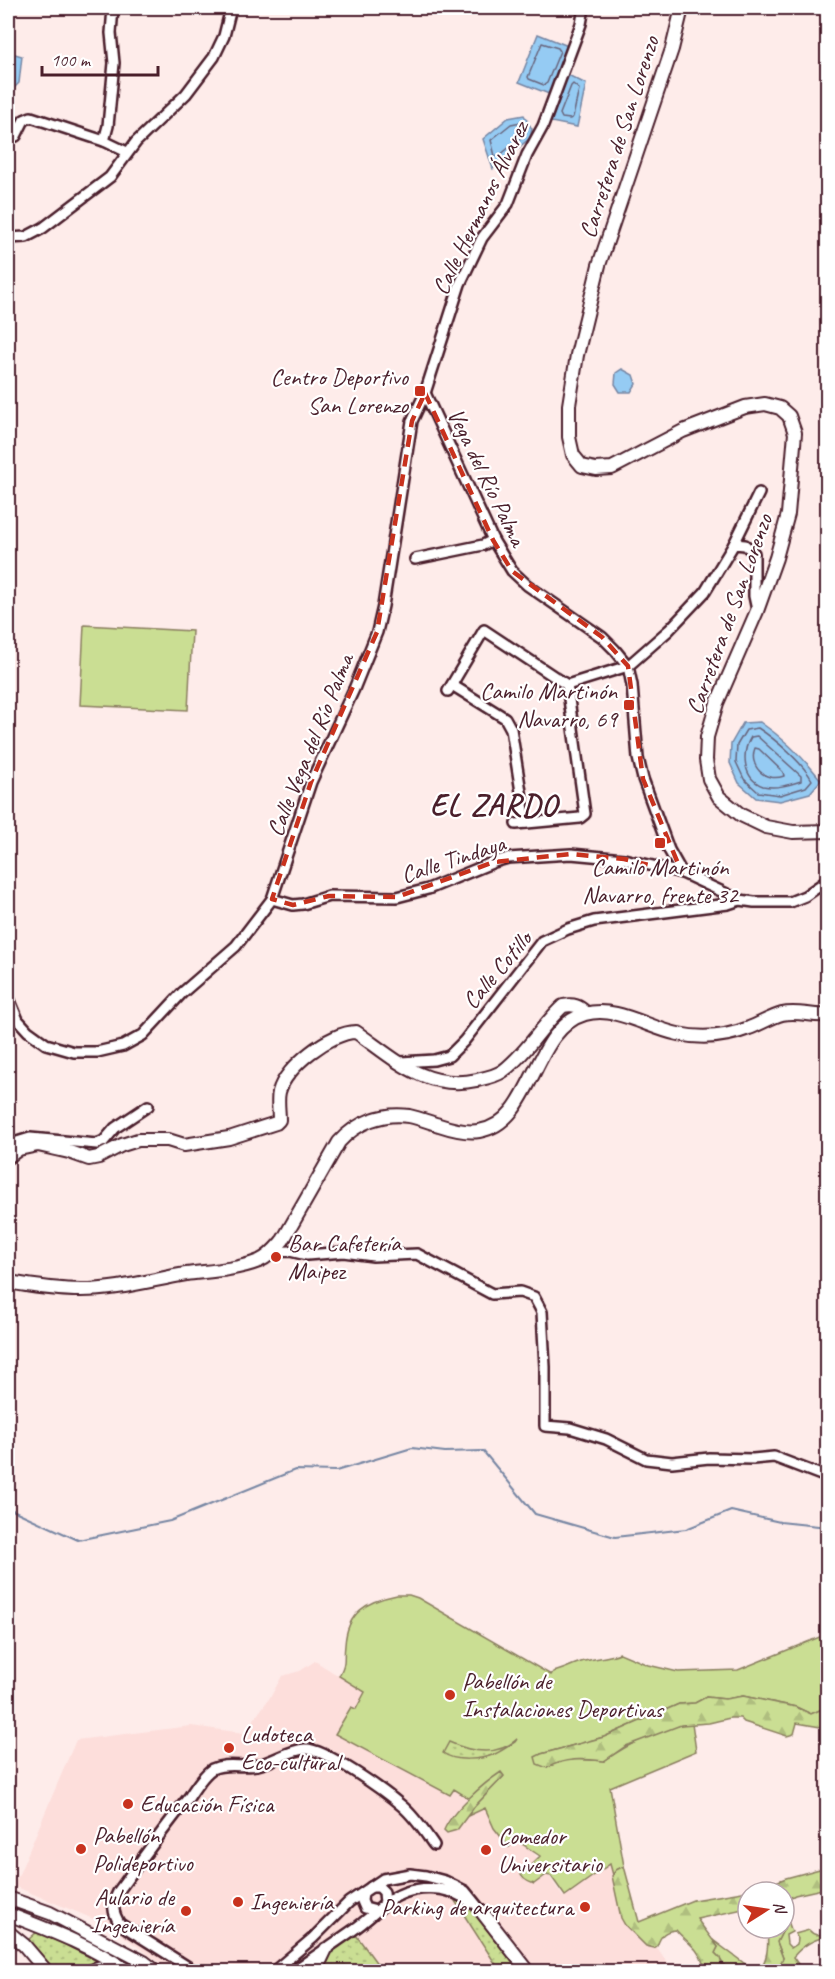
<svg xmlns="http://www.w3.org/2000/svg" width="835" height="1979" font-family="Caveat,sans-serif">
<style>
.built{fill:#fddedb}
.grass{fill:#cade93;stroke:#8a7e5f;stroke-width:1.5}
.forest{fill:url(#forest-firs);stroke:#8a7e5f;stroke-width:1.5}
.park{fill:url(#park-dots);stroke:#8a7e5f;stroke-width:1.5}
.water{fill:#95cbf3;stroke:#7786a3;stroke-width:1.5}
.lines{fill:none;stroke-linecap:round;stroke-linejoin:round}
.shore{stroke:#68647b;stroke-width:1.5}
.stream{stroke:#7786a3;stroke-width:2}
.street-casing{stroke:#4a1f2b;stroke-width:14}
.secondary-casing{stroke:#4a1f2b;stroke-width:16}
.street{stroke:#fff;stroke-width:9}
.secondary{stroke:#fff;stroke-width:12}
.marked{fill:none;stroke:#c8321e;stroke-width:4.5;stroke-dasharray:12 8;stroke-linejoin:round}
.poi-dot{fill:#c8321e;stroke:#fff;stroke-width:2}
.labels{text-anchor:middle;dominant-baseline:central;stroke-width:4.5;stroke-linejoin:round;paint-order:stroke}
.street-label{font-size:24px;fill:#4a1f2b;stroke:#fff}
.poi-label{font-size:24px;fill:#4a1f2b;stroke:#fff;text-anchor:start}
.district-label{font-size:30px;font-weight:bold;letter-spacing:1.5px;fill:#4a1f2b;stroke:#fff}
</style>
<defs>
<pattern id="forest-firs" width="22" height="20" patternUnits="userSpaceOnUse" patternTransform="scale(1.5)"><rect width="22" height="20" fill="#cade93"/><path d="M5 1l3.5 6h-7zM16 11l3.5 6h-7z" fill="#afbe7f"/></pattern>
<pattern id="park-dots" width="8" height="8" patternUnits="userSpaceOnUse" patternTransform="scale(1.5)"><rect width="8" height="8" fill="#cade93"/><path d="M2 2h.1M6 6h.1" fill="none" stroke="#afbe7f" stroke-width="1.8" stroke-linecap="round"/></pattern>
</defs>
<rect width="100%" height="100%" fill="#feecea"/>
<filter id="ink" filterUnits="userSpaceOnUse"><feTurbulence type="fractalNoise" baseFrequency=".0167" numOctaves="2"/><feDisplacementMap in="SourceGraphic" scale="12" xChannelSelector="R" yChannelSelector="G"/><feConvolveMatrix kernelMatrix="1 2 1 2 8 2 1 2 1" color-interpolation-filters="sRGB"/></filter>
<g filter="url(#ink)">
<polygon class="built" points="396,1595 418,1598 551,1675 475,1751 482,1775 563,1897 611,1863 628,1904 673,1971 171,1971 108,1925 14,1886 76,1740 191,1726 244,1733 271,1696 282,1676 300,1671 315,1661 339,1676 345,1664 344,1651 346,1631 351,1619 361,1609 385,1597"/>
<g class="grass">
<polygon points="84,625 192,631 188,710 80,705"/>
<path d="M 397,1595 L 409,1595 L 418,1598 L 551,1675 L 553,1672 C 563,1670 571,1665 581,1662 C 594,1658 607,1658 620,1653 L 648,1665 L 678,1672 L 738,1670 L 827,1634 L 827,1710 L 820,1710 L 811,1714 L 796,1707 L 743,1696 L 726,1699 L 706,1697 L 695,1703 L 679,1704 L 604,1737 L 541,1754 L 546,1767 C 565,1757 584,1759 604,1761 C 627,1745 663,1726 692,1723 L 696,1751 L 610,1787 L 624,1866 L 616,1870 L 613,1875 L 610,1864 L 565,1896 L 551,1876 L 546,1875 L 534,1884 C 528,1882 521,1878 520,1872 L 527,1869 L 540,1856 L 516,1840 L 509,1847 L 494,1828 L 485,1808 L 468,1816 L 474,1807 L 504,1776 L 470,1799 L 454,1789 L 450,1795 L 335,1734 L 351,1707 L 356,1709 L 365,1692 L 339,1676 C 347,1660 343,1661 345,1645 C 347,1612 367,1601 397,1595 Z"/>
<path d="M 784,1910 L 792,1932 L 786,1935 L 787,1944 L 791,1948 L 797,1944 L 798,1939 L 795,1934 L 809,1930 C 815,1937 819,1935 827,1933 L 827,1937 C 813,1939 802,1946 793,1957 L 803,1971 L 777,1971 L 783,1958 L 777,1942 L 784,1928 Z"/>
<path d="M 713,1940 L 752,1969 L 758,1971 L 729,1971 L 730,1971 C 722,1965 721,1959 715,1953 L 718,1947 Z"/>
</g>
<g class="forest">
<path d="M 743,1696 L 796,1707 L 811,1714 L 820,1710 L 827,1710 L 827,1728 L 797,1723 L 794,1734 L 787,1736 L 744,1722 L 740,1718 L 730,1718 L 709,1723 L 681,1725 L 626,1746 L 604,1761 C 584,1759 565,1757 547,1768 L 537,1764 L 535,1757 L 541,1754 L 604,1737 L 679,1704 L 695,1703 L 706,1697 L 725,1699 Z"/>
<path d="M 501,1772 L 504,1776 L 474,1807 L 457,1830 L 447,1833 L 444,1830 C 452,1811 484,1783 501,1772 Z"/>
<path d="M 624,1866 L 639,1922 L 693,1900 L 755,1890 L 786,1878 L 827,1867 L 827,1888 L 795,1895 L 784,1901 L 784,1892 L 748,1892 L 748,1908 L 697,1919 L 718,1947 L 715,1953 L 720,1958 L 722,1965 L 730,1970 L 721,1971 L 716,1968 L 703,1963 C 699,1948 685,1941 676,1930 C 664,1931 661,1935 657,1946 L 654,1948 L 646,1946 L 625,1925 L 621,1918 L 612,1876 L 616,1870 Z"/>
<path d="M 784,1927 L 784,1928 L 777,1942 L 783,1958 L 777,1971 L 763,1971 L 762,1966 C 769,1954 768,1941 767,1928 Z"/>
</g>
<g class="park">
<path d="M 517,1739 L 515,1742 C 509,1746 502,1751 495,1754 C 481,1760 455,1762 443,1753 L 449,1742 C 471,1752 497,1757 517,1739 Z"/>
<polygon points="455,1901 460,1901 470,1908 519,1971 500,1971"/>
<polygon points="37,1932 64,1944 101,1963 81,1971 54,1971 29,1943 28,1940"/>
<polygon points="356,1935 378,1965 371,1971 320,1972 326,1955"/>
</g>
<g class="water">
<polygon points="538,34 568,46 549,94 519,82"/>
<polygon points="8,52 22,56 19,83 12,90 10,103 8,102"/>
<polygon points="568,75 586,84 577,127 551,122"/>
<polygon points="524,115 532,129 530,138 493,169 483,139 508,118"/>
<polygon points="622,369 633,375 636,384 631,392 620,392 615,384 616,373"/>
<path d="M 760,722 C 783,738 804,758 821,780 L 810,793 L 780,801 L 756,798 L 739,783 L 730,763 L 731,744 L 743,723 Z"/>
</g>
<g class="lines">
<g class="shore">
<polygon points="542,43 558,48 560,51 547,83 544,85 529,79 528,77"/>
<polygon points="573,84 579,89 573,117 570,119 562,118 560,114 571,86"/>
<polygon points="521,122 525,130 524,135 499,156 495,156 491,140 511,124"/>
<path d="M 758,728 C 775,739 802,762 812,780 L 806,787 L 780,795 L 758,792 L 744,779 L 736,762 L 737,745 L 746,730 Z"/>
<path d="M 757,736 L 801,776 L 801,781 C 789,785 776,789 763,786 C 743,779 741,753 751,737 Z"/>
<path d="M 755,748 L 759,749 L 783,772 L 784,776 C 765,783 748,766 755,748 Z"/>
</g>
<polyline class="stream" points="8,1508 78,1540 170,1521 295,1470 336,1471 412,1448 445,1452 483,1451 535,1514 615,1537 686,1529 731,1511 780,1522 828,1527"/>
<defs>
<g id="street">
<polyline points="8,132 16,136 24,120 31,117 104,141 127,152"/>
<polyline points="104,141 108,126 114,63 111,33 113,8"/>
<polyline points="8,238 26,237 43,228 110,177 136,142 186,94 214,57 224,36 231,8"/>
<polyline points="425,393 493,540 512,571 527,585 602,637 615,650 628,666 632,685 638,758 643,779 669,850 682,873 740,900 754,902 790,902 805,896 828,880"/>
<polyline points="734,544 759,493"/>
<polyline points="415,559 483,545 493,540"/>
<polyline points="452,685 505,718 511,729 526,823"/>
<polyline points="567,685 628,666 669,630 705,592 734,544 745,545 754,553 754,596 757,610"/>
<polyline points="448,691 484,630 567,685 585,814 580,818 516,824"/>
<polyline points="272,899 293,905 303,904 329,896 397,897 428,889 494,862 508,858 571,854 624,859 682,873"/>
<polyline points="8,996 18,1020 28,1031 46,1044 74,1052 97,1052 123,1046 143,1035 182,993 236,946 272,899 311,782 354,689 377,632 383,606 412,421 425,393 460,284 482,238 508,204 527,155 543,126 581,24 584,8"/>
<polyline points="401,1062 434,1060 449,1056 464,1041 542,941 568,929 594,921 728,904 740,900"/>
<polyline points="8,1154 9,1148 17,1142 30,1138 97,1144 104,1141 115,1128 148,1106"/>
<polyline points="272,1252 290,1251 307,1255 344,1252 373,1256 417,1254 492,1294 520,1292 534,1297 542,1312 545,1367 545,1426 570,1428 606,1439 646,1459 672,1462 709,1458 753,1459 774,1457 821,1475 828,1475"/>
<polyline points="371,1887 379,1887 384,1892 385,1904"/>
<polyline points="363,1893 362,1901 365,1908 376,1911"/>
<path d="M 196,1972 L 120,1924 C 112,1912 112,1904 118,1892 C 141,1860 164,1828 189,1797 C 195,1788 203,1775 212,1769 C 226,1762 243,1768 257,1765 C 274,1762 288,1750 305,1749 C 325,1748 386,1792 402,1806 C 415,1817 424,1831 434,1845"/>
<polyline points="273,1972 313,1938 349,1902 383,1879 410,1874 426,1876 445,1881 465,1891 482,1912"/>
<path d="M 292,1972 C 313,1958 333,1944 353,1930 C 365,1922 375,1912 385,1904 C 409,1884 447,1883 471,1903"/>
</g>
<g id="secondary">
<polyline points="682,8 672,49 599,265 577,355 569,405 569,437 573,455 582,466 596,469 612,468 683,431 745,407 765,404 780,408 789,416 795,433 788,514 776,558 757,611 717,703 707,737 706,760 709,779 719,797 741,815 766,827 793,832 828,831"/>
<path d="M 8,1157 L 19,1149 L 38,1145 L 69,1152 L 89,1159 L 99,1157 L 122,1145 L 138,1140 L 168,1140 L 184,1145 L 229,1138 L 276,1123 L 279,1120 C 279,1111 277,1100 279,1092 C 285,1067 331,1032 356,1032 C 395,1059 426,1091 477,1080 C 486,1078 496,1076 503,1071 C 527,1053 542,1025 563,1006 C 574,1004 579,1006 586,1013"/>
<path d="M 8,1282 C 32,1286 56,1290 81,1290 C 117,1290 151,1280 186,1274 C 210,1271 236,1270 259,1261 C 269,1257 276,1248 283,1240 L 339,1142 C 356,1123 382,1112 409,1116 C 419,1118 429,1122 439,1125 C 451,1129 467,1133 479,1131 C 534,1123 532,1029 585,1014 C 616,1005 648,1028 678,1034 C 702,1039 726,1037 749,1028 C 760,1024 771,1017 782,1014 C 798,1010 812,1017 828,1015"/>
<polyline points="8,1898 50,1913 144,1962 157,1972"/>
<polyline points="482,1912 529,1972"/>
<path d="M 8,1914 C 49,1930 92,1946 129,1972"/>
<polyline points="8,1932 24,1945 47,1972"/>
<path d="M 90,1972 C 99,1965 108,1967 117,1972"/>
<polyline points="315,1972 326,1949"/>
</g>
</defs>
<use href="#street" class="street-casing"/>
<use href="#secondary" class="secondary-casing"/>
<use href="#street" class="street"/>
<use href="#secondary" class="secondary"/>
</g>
</g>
<path class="marked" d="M 425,393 L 493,540 L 512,571 L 602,637 L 628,666 L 643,779 L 682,873 L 624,859 L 571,854 L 494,862 L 397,897 L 329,896 L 293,905 L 272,899 L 311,782 L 377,632 L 412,421 Z"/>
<g class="poi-dot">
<rect x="414" y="385" width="12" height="12" rx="3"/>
<rect x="623" y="699" width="12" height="12" rx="3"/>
<rect x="654" y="837" width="12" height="12" rx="3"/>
<circle cx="276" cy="1257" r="6"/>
<circle cx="450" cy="1695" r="6"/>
<circle cx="229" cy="1748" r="6"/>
<circle cx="128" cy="1804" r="6"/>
<circle cx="81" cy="1849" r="6"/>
<circle cx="486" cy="1850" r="6"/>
<circle cx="238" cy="1902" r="6"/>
<circle cx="585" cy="1907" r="6"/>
<circle cx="186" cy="1911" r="6"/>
</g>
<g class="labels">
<g class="street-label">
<text transform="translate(619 137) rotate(-72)">Carretera de San Lorenzo</text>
<text transform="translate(480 208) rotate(-64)">Calle Hermanos Álvarez</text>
<text transform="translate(487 477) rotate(64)">Vega del Río Palma</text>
<text transform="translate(729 614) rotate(-70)">Carretera de San Lorenzo</text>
<text transform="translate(310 745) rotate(-68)">Calle Vega del Río Palma</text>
<text transform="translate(453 859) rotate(-18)">Calle Tindaya</text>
<text transform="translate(497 970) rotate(-50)">Calle Cotillo</text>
</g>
<g class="poi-label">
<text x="408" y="377" text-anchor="end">Centro Deportivo<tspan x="408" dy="28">San Lorenzo</tspan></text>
<text x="617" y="691" text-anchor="end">Camilo Martinón<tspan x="617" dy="28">Navarro, 69</tspan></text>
<text x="660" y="867" text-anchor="middle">Camilo Martinón<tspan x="660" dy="28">Navarro, frente 32</tspan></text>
<text x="288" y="1243">Bar Cafetería<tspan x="288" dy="28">Maipez</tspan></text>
<text x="462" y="1681">Pabellón de<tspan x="462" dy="28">Instalaciones Deportivas</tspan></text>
<text x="241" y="1734">Ludoteca<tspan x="241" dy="28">Eco-cultural</tspan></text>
<text x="140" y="1804">Educación Física</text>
<text x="93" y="1835">Pabellón<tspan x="93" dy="28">Polideportivo</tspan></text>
<text x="498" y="1836">Comedor<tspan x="498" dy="28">Universitario</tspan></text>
<text x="174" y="1897" text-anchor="end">Aulario de<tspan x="174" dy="28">Ingeniería</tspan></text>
<text x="250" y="1902">Ingeniería</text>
<text x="573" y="1907" text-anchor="end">Parking de arquitectura</text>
</g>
<g class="district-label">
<text x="494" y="805">EL ZARDO</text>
</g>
</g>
<rect width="835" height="1979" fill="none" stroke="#fff" stroke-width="30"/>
<rect x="15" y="15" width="805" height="1949" fill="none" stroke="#4a1f2b" stroke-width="2" filter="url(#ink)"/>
<g transform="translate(766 1910) rotate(78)"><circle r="28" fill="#ffffff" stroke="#b7a5aa" stroke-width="1.5"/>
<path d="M0-4.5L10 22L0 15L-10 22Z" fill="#c8321e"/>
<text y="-9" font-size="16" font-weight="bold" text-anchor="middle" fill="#4a1f2b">N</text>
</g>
<path d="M42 66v9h116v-9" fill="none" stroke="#4a1f2b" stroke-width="3"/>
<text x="51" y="66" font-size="18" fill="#4a1f2b" stroke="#ffffff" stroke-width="4.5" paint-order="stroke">100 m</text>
</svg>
